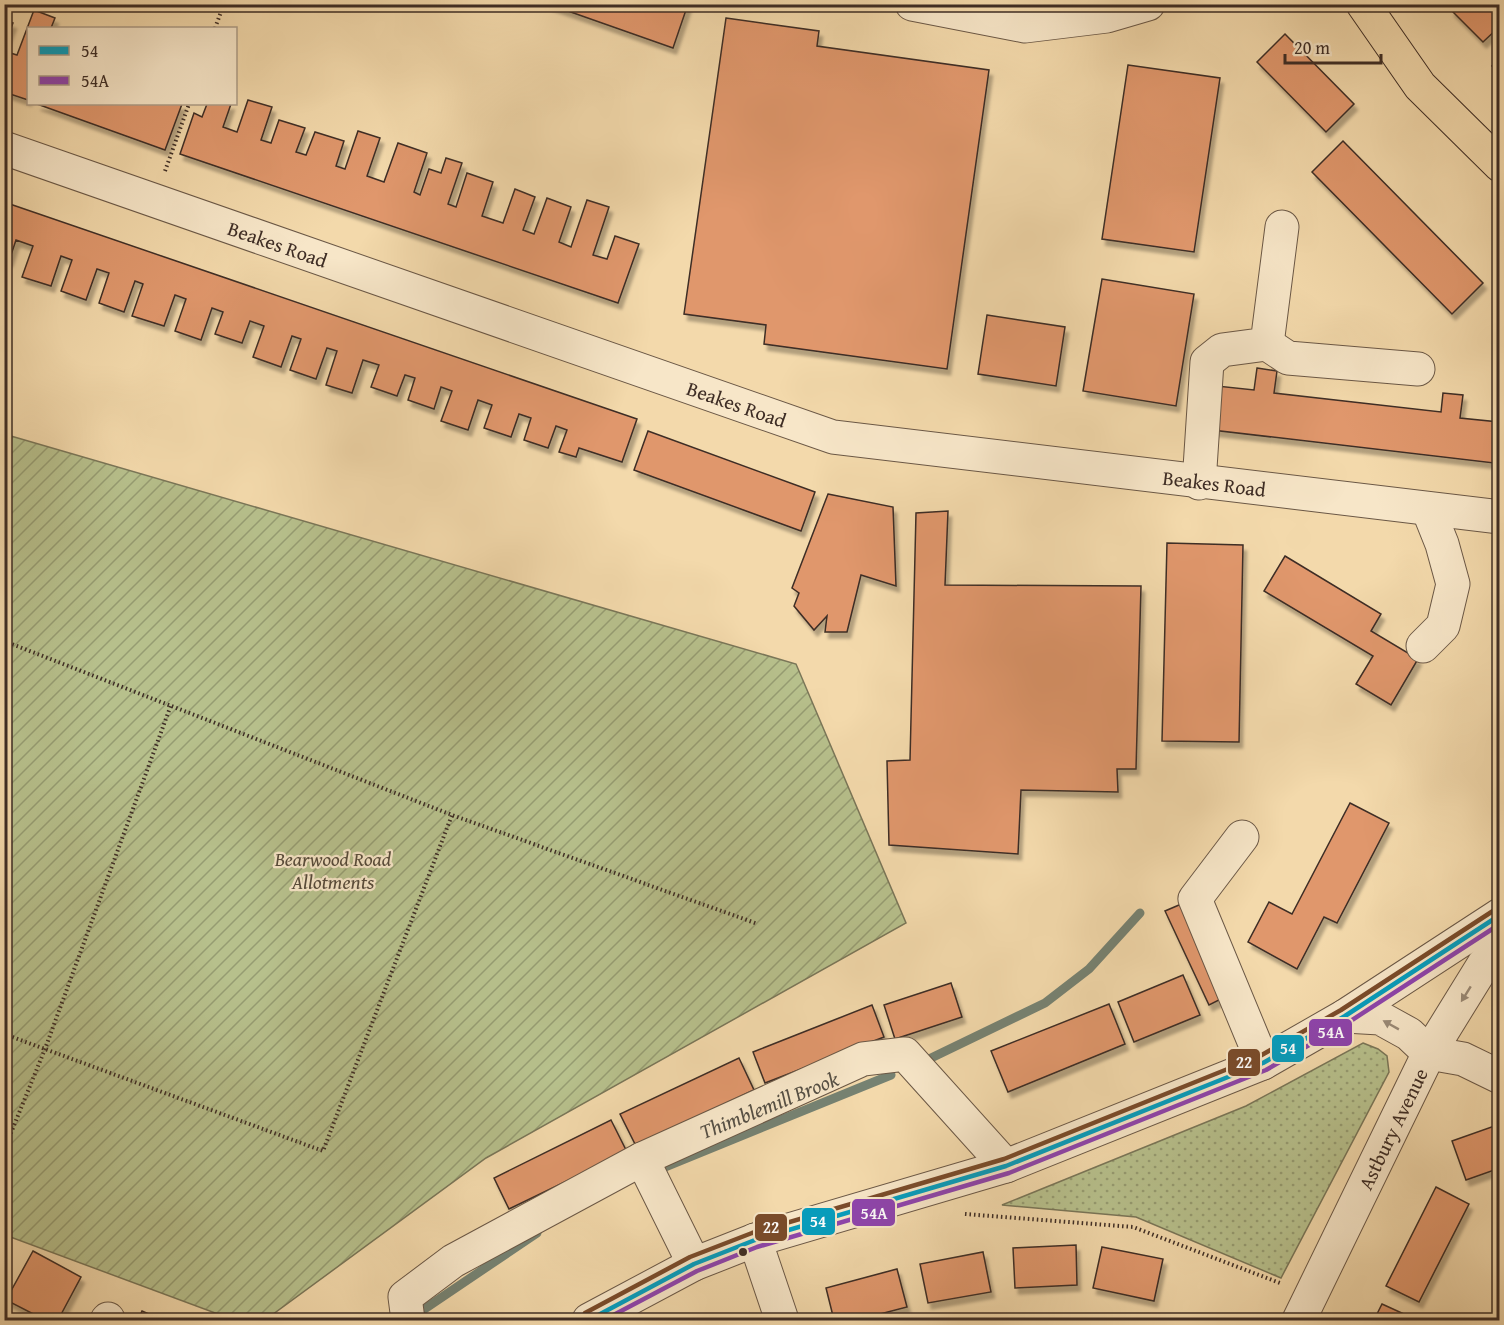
<svg xmlns="http://www.w3.org/2000/svg" width="1504" height="1325" font-family="'Gentium Book Plus',serif">
<style>
.grass{fill:url(#grass-dots);stroke:#7a7658;stroke-width:1.5}
.garden{fill:url(#garden-furrows);stroke:#7a7658;stroke-width:1.5}
.lines{fill:none;stroke-linecap:round;stroke-linejoin:round}
.stream{stroke:#768272;stroke-width:9}
.building{fill:#e0976c;stroke:#3e2d25;stroke-width:1.5;filter:url(#shadow)}
.minor-casing{stroke:#6b5846;stroke-width:35}
.major-casing{stroke:#3e2d25;stroke-width:35}
.path{stroke:#3e2d25;stroke-width:4;stroke-dasharray:1.5 3;stroke-linecap:butt}
.minor{stroke:#f7e6c8;stroke-width:33}
.major{stroke:#f3d9ab;stroke-width:33}
.bus-1-casing{stroke:#f7e6c8;stroke-width:9}
.bus-2-casing{stroke:#f7e6c8;stroke-width:9}
.bus-3-casing{stroke:#f7e6c8;stroke-width:9}
.bus-1{stroke:#069dbd;stroke-width:4.5}
.bus-2{stroke:#8e44ad;stroke-width:4.5}
.bus-3{stroke:#7a4b2a;stroke-width:4.5}
.oneway{fill:#9a8a76}
.bus-dot{fill:#3e2d25;stroke:#f7e6c8;stroke-width:2}
.labels{text-anchor:middle;dominant-baseline:central;stroke-width:4.5;stroke-linejoin:round;paint-order:stroke}
.street-label{font-size:20px;fill:#3e2d25;stroke:#f7e6c8}
.park-label{font-size:20px;font-style:italic;fill:#564a3a;stroke:#f7e6c8}
.water-label{font-size:21px;font-style:italic;fill:#565045;stroke:#f7e6c8}
.line-badge{stroke:#f7e6c8;stroke-width:2}
.badge-label{font-size:16px;text-anchor:middle;font-weight:bold;fill:#fff}
</style>
<defs>
<pattern id="grass-dots" width="8" height="8" patternUnits="userSpaceOnUse" patternTransform="scale(1.5)"><rect width="8" height="8" fill="#b7c08c"/><path d="M2 2h.1M6 6h.1" fill="none" stroke="#969c72" stroke-width="1.8" stroke-linecap="round"/></pattern>
<pattern id="garden-furrows" width="10" height="10" patternUnits="userSpaceOnUse" patternTransform="scale(1.5)"><rect width="10" height="10" fill="#b7c08c"/><path d="M-1 1l2-2M0 10L10 0M9 11l2-2" fill="none" stroke="#969c72"/></pattern>
<filter id="shadow"><feDropShadow dx="3.5" dy="6" stdDeviation="1.5" flood-color="#0004"/></filter>
</defs>
<rect width="100%" height="100%" fill="#f3d9ab"/>
<filter id="stains"><feTurbulence type="fractalNoise" baseFrequency=".00333" numOctaves="4"/><feColorMatrix values="0 0 0 0 .2 0 0 0 0 .09 0 0 0 0 .02 0 0 0 .5 -.17"/></filter>
<radialGradient id="worn" r=".72"><stop offset=".6" stop-color="#630" stop-opacity="0"/><stop offset="1" stop-color="#630" stop-opacity=".3"/></radialGradient>
<polygon class="grass" points="1363,1043 1378,1049 1387,1056 1389,1072 1281,1278 1136,1217 1002,1205 1246,1106"/>
<polygon class="garden" points="4,434 796,664 906,923 486,1158 265,1320 234,1320 5,1235"/>
<g class="lines">
<g class="stream">
<polyline points="929,1059 1045,1003 1089,969 1140,913"/>
<polyline points="660,1169 891,1075"/>
<polyline points="420,1312 537,1233"/>
</g>
</g>
<g class="building">
<polygon points="548,4 688,4 673,48"/>
<polygon points="1456,4 1500,4 1500,26 1483,42 1451,10"/>
<polygon points="34,10 55,18 51,28 28,28 28,100 4,92 4,51 17,55"/>
<polygon points="726,18 819,31 817,46 989,70 947,369 764,344 766,325 684,314"/>
<polygon points="4,20 13,23 4,46"/>
<polygon points="1285,34 1354,104 1326,132 1257,62"/>
<polygon points="1500,58 1500,73 1492,66"/>
<polygon points="1128,65 1220,78 1194,252 1102,239"/>
<polygon points="248,100 272,107 261,140 271,143 279,120 305,128 296,152 306,155 315,132 344,141 336,166 345,169 358,131 380,138 367,176 384,182 398,143 427,153 414,192 420,195 429,169 441,173 446,158 462,163 448,204 456,207 467,173 493,182 482,216 503,223 515,189 535,197 523,230 534,234 547,198 571,207 559,242 571,247 587,200 609,207 593,255 607,259 615,236 639,244 618,303 180,154 194,113 202,117 207,104 231,104 223,127 237,132"/>
<polygon points="37,104 182,104 165,150"/>
<polygon points="1343,141 1483,283 1452,314 1312,172"/>
<polygon points="4,202 637,419 622,462 579,448 576,457 559,452 567,430 556,426 548,448 524,440 531,418 519,414 511,437 484,428 492,405 478,400 468,430 441,421 452,391 441,387 434,409 408,400 415,378 405,375 397,396 371,387 379,365 363,360 352,393 326,385 337,351 327,348 316,379 290,370 301,339 292,336 281,367 253,357 264,326 250,321 242,343 215,334 223,312 212,308 201,340 175,331 186,299 175,295 164,326 132,316 143,284 135,281 124,312 99,303 109,273 97,269 86,300 61,291 72,260 61,256 51,286 22,277 33,246 16,240 9,261 4,260"/>
<polygon points="1102,279 1194,294 1176,406 1083,391"/>
<polygon points="987,315 1065,327 1056,386 978,374"/>
<polygon points="1257,368 1277,371 1274,393 1441,412 1443,393 1463,395 1460,418 1499,422 1494,463 1212,430 1217,386 1254,390"/>
<polygon points="648,431 815,492 801,531 634,470"/>
<polygon points="828,494 893,507 896,586 861,575 847,632 825,632 827,616 814,630 794,606 799,593 792,588"/>
<polygon points="948,511 945,585 1141,586 1136,769 1117,769 1118,792 1021,790 1018,854 889,845 887,761 910,760 916,513"/>
<polygon points="1167,543 1243,545 1239,742 1162,741"/>
<polygon points="1285,556 1381,614 1371,631 1418,659 1391,705 1356,684 1373,656 1264,591"/>
<polygon points="1350,803 1389,823 1337,923 1324,917 1297,969 1248,942 1269,902 1292,914"/>
<polygon points="1186,902 1229,995 1209,1005 1165,911"/>
<polygon points="1183,975 1200,1015 1134,1042 1118,1002"/>
<polygon points="951,983 962,1017 895,1039 884,1005"/>
<polygon points="1109,1004 1125,1044 1008,1092 991,1051"/>
<polygon points="872,1005 884,1037 765,1083 753,1052"/>
<polygon points="739,1058 754,1090 636,1146 620,1114"/>
<polygon points="611,1120 627,1152 509,1209 494,1178"/>
<polygon points="1500,1124 1500,1168 1466,1180 1452,1141"/>
<polygon points="1436,1187 1469,1204 1419,1302 1386,1286"/>
<polygon points="1076,1245 1077,1285 1015,1288 1013,1248"/>
<polygon points="1102,1247 1163,1259 1154,1301 1093,1288"/>
<polygon points="33,1251 81,1277 58,1320 45,1320 6,1300"/>
<polygon points="983,1252 991,1292 928,1303 920,1264"/>
<polygon points="897,1269 907,1307 857,1320 834,1320 826,1288"/>
<polygon points="1382,1304 1415,1319 1414,1320 1374,1320"/>
<polygon points="142,1311 162,1320 138,1320"/>
</g>
<g class="lines">
<defs>
<g id="minor">
<polyline points="912,4 1025,26 1107,16 1148,4"/>
<path id="s1" d="M 4,148 L 833,437 L 1500,517"/>
<polyline points="1267,344 1288,358 1418,369"/>
<polyline points="1199,483 1207,362 1222,350 1267,344 1282,227"/>
<polyline points="1423,646 1443,626 1453,584 1442,544 1428,509"/>
<polyline points="1242,837 1195,899 1263,1063"/>
<polyline points="1345,1016 1380,1018 1409,1034 1429,1053 1463,1059 1500,1077"/>
<polyline points="642,1159 694,1264"/>
<polyline points="755,1240 782,1320"/>
<polyline points="107,1320 108,1319"/>
<polyline points="408,1320 405,1297 453,1261 642,1159 863,1059 905,1054 1006,1166"/>
<polyline points="589,1320 694,1264 755,1240 1006,1166 1263,1063 1345,1016 1500,915"/>
<path id="s2" d="M 1299,1320 L 1429,1053 L 1484,964 L 1500,946"/>
</g>
<polyline id="major" points="1363,4 1420,86 1500,165"/>
</defs>
<use href="#minor" class="minor-casing"/>
<use href="#major" class="major-casing"/>
<g class="path">
<polyline points="215,28 224,4"/>
<polyline points="165,171 189,104"/>
<polyline points="4,641 452,815 758,924"/>
<polyline points="4,1034 323,1151 452,815"/>
<polyline points="4,1150 45,1049 171,705"/>
<polyline points="965,1214 1133,1227 1280,1283"/>
</g>
<use href="#minor" class="minor"/>
<use href="#major" class="major"/>
<defs>
<polyline id="bus-1" points="589,1320 694,1264 755,1240 1006,1166 1263,1063 1345,1016 1500,915"/>
<polyline id="bus-2" points="604,1320 697,1271 757,1247 1009,1173 1266,1070 1349,1022 1500,924"/>
<polyline id="bus-3" points="585,1313 690,1257 752,1233 1004,1159 1260,1056 1341,1010 1496,909"/>
</defs>
<use href="#bus-1" class="bus-1-casing"/>
<use href="#bus-2" class="bus-2-casing"/>
<use href="#bus-3" class="bus-3-casing"/>
<use href="#bus-1" class="bus-1"/>
<use href="#bus-2" class="bus-2"/>
<use href="#bus-3" class="bus-3"/>
</g>
<defs><path id="oneway-solid" d="M-6-.8H1V-3.2L6.5 0L1 3.2V.8H-6Z" transform="scale(1.5)"/></defs>
<g class="oneway">
<use href="#oneway-solid" transform="translate(1466 994) rotate(122)"/>
<use href="#oneway-solid" transform="translate(1391 1025) rotate(-151)"/>
</g>
<circle class="bus-dot" cx="743" cy="1252" r="5"/>
<g class="labels">
<g class="street-label">
<text stroke="none"><textPath href="#s1" startOffset="290">Beakes Road</textPath></text>
<text stroke="none"><textPath href="#s1" startOffset="776">Beakes Road</textPath></text>
<text stroke="none"><textPath href="#s1" startOffset="1262">Beakes Road</textPath></text>
<text stroke="none"><textPath href="#s2" startOffset="213">Astbury Avenue</textPath></text>
</g>
<g class="park-label">
<text x="333" y="858">Bearwood Road<tspan x="333" dy="23">Allotments</tspan></text>
</g>
<g class="water-label">
<text transform="translate(769 1105) rotate(-22)">Thimblemill Brook</text>
</g>
</g>
<g class="line-badge">
<rect x="1308" y="1018" width="45" height="29" rx="6" fill="#8e44ad"/>
<rect x="1271" y="1034" width="34" height="29" rx="6" fill="#069dbd"/>
<rect x="1227" y="1048" width="34" height="29" rx="6" fill="#7a4b2a"/>
<rect x="851" y="1198" width="45" height="29" rx="6" fill="#8e44ad"/>
<rect x="801" y="1207" width="35" height="29" rx="6" fill="#069dbd"/>
<rect x="754" y="1213" width="34" height="29" rx="6" fill="#7a4b2a"/>
</g>
<g class="badge-label">
<text x="1331" y="1038">54A</text>
<text x="1288" y="1054">54</text>
<text x="1244" y="1068">22</text>
<text x="874" y="1219">54A</text>
<text x="818" y="1227">54</text>
<text x="771" y="1233">22</text>
</g>
<rect width="1504" height="1325" fill="none" stroke="#f3d9ab" stroke-width="24"/>
<rect x="6" y="6" width="1492" height="1313" fill="none" stroke="#3e2d25" stroke-width="3"/>
<rect x="12" y="12" width="1480" height="1301" fill="none" stroke="#3e2d25" stroke-width="1.5"/>
<rect x="27" y="27" width="210" height="78" fill="#f7e6c8" stroke="#ad9c87" stroke-width="1.5"/>
<rect x="39" y="46" width="30" height="9" fill="#069dbd" stroke="#ad9c87" stroke-width="1.5"/>
<text x="81" y="57" font-size="18" fill="#3e2d25">54</text>
<rect x="39" y="76" width="30" height="9" fill="#8e44ad" stroke="#ad9c87" stroke-width="1.5"/>
<text x="81" y="87" font-size="18" fill="#3e2d25">54A</text>
<path d="M1285 54v9h96v-9" fill="none" stroke="#3e2d25" stroke-width="3"/>
<text x="1294" y="54" font-size="18" fill="#3e2d25" stroke="#f7e6c8" stroke-width="4.5" paint-order="stroke">20 m</text>
<rect width="100%" height="100%" filter="url(#stains)"/>
<rect width="100%" height="100%" fill="url(#worn)"/>
</svg>
